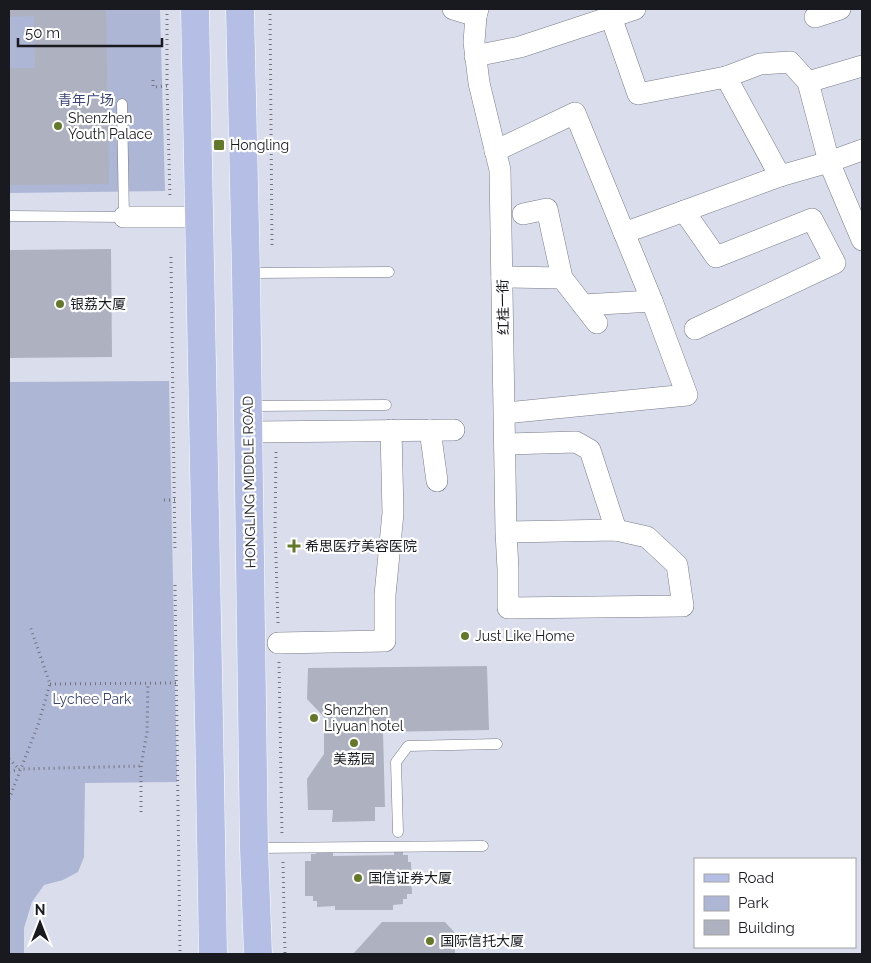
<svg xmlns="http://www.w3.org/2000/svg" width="871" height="963" font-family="Raleway,'Noto Sans SC',sans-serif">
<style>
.green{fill:#adb6d5}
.building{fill:#aeb2c0}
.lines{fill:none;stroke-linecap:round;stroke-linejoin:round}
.lane-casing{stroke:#787b88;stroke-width:11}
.street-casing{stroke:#787b88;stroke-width:22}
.primary-casing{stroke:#fff;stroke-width:29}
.path{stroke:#71737c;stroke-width:3;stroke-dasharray:1 4;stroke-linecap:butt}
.lane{stroke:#fff;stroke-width:10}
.street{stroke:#fff;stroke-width:21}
.primary{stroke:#b5bfe5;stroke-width:28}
.poi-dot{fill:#637828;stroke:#fff;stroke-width:2}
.labels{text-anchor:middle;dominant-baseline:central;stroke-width:4.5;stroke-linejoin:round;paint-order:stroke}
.park-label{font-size:14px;fill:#3a4575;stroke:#fff}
.poi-label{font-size:14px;fill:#191a1f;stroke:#fff;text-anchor:start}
.street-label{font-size:14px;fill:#191a1f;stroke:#fff}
</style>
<rect width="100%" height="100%" fill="#dadeec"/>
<g class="green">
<polygon points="9,9 160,9 165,191 9,193"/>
<polygon points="169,381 177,782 85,783 84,857 78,872 63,880 44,885 32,902 24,928 24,954 9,954 9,382"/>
</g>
<g class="building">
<polygon points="9,9 106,9 109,184 9,185 9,68 35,68 34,16 9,17"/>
<polygon points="111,249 112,357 9,358 9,250"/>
<polygon points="487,666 489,730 383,732 385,807 375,807 375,821 332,822 333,810 308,810 307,779 324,754 324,717 307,699 308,668"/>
<polygon points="333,849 333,856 394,855 394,850 403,850 403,855 408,855 408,862 411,862 412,894 407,894 407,899 403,899 403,904 393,905 393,910 335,910 335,906 317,907 317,901 313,901 313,896 305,896 305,861 311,861 311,854 316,854 315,850"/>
<polygon points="382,922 445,922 455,933 455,954 353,954"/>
</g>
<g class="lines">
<defs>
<g id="lane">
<polyline points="9,216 124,217 122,104"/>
<polyline points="247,273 389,272"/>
<polyline points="249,406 386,405"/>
<polyline points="398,832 396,762 408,746 497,744"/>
<polyline points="255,848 483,846"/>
</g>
<g id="street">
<polyline points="453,9 476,16"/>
<polyline points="478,9 476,16 474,42 479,83 500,170 506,532 508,569 508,608 683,606 677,565 647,537 616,530 506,532"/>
<polyline points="611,17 638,94 726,77 760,64 790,62 808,82 829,162 862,240"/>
<polyline points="815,17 840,9"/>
<polyline points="475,56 520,47 635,9"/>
<polyline points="726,77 780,176"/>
<polyline points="808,82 862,66"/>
<polyline points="495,151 575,113 652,301 687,395 505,413"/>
<polyline points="684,211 716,257 812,219 835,263 695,329"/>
<polyline points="523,214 547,209 562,278 597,323"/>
<polyline points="124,217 199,217"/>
<polyline points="624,233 780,176 829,162 862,150"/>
<polyline points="502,277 562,278"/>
<polyline points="583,305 652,301"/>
<polyline points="430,430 437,481"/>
<polyline points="248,432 454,430"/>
<polyline points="505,444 576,442 590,450 616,530"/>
<polyline points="278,643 385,641 385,595 393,513 391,430"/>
</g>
<g id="primary">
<polyline points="195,9 209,721 213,954"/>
<polyline points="240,9 246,273 254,848 258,954"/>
</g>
</defs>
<use href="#lane" class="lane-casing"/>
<use href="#street" class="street-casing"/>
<use href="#primary" class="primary-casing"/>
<g class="path">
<polyline points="167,9 167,86 170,198"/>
<polyline points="270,9 272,247"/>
<polyline points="153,80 153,87 167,86"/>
<polyline points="171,257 175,552"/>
<polyline points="276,452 275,527 278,623"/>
<polyline points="164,500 175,500"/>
<polyline points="175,585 180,954"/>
<polyline points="279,662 282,836"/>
<polyline points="50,684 176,683"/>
<polyline points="9,759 19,769"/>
<polyline points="9,772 20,769 141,766"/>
<polyline points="9,799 38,725 50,684 30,626"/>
<polyline points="141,812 141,766 147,732 148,683"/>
<polyline points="283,862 285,954"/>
</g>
<use href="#lane" class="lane"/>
<use href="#street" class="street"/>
<use href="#primary" class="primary"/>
</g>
<g class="poi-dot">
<circle cx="58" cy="126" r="5"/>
<rect x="213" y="139" width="12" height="12" rx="2.5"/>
<circle cx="60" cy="304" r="5"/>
<path d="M291.5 538.5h5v5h5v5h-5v5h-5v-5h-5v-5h5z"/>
<circle cx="465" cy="636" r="5"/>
<circle cx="314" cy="718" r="5"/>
<circle cx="354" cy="743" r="5"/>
<circle cx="358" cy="878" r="5"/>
<circle cx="430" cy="941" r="5"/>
</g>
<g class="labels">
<g class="park-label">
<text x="86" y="100">青年广场</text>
<text x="92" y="699">Lychee Park</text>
</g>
<g class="poi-label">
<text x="68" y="118">Shenzhen<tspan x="68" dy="16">Youth Palace</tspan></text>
<text x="230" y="145">Hongling</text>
<text x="70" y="304">银荔大厦</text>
<text x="305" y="546">希思医疗美容医院</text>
<text x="475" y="636">Just Like Home</text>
<text x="324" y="710">Shenzhen<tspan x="324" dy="16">Liyuan hotel</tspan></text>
<text x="354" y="759" text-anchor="middle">美荔园</text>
<text x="368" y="878">国信证券大厦</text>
<text x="440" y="941">国际信托大厦</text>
</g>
<g class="street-label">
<text transform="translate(503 307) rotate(-91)">红桂一街</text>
<text transform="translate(249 482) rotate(-91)">HONGLING MIDDLE ROAD</text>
</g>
</g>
<rect width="871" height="963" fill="none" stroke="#191a1f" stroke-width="20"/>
<rect x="694" y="858" width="162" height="90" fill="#ffffff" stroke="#a3a3a5"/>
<rect x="704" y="874" width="25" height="8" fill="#b5bfe5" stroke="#a3a3a5"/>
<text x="738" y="883" font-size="15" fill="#191a1f">Road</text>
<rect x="704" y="896" width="25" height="15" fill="#adb6d5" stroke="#a3a3a5"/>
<text x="738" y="908" font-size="15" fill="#191a1f">Park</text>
<rect x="704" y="920" width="25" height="15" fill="#aeb2c0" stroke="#a3a3a5"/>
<text x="738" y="933" font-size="15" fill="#191a1f">Building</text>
<g transform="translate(40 923)" stroke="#ffffff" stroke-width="4" paint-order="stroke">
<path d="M0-4L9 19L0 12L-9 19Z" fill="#191a1f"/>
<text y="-8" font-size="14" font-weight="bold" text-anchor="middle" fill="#191a1f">N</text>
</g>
<path d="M18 38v8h144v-8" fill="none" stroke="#191a1f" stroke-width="2.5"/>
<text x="25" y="38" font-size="15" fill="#191a1f" stroke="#ffffff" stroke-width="4" paint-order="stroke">50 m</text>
</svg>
